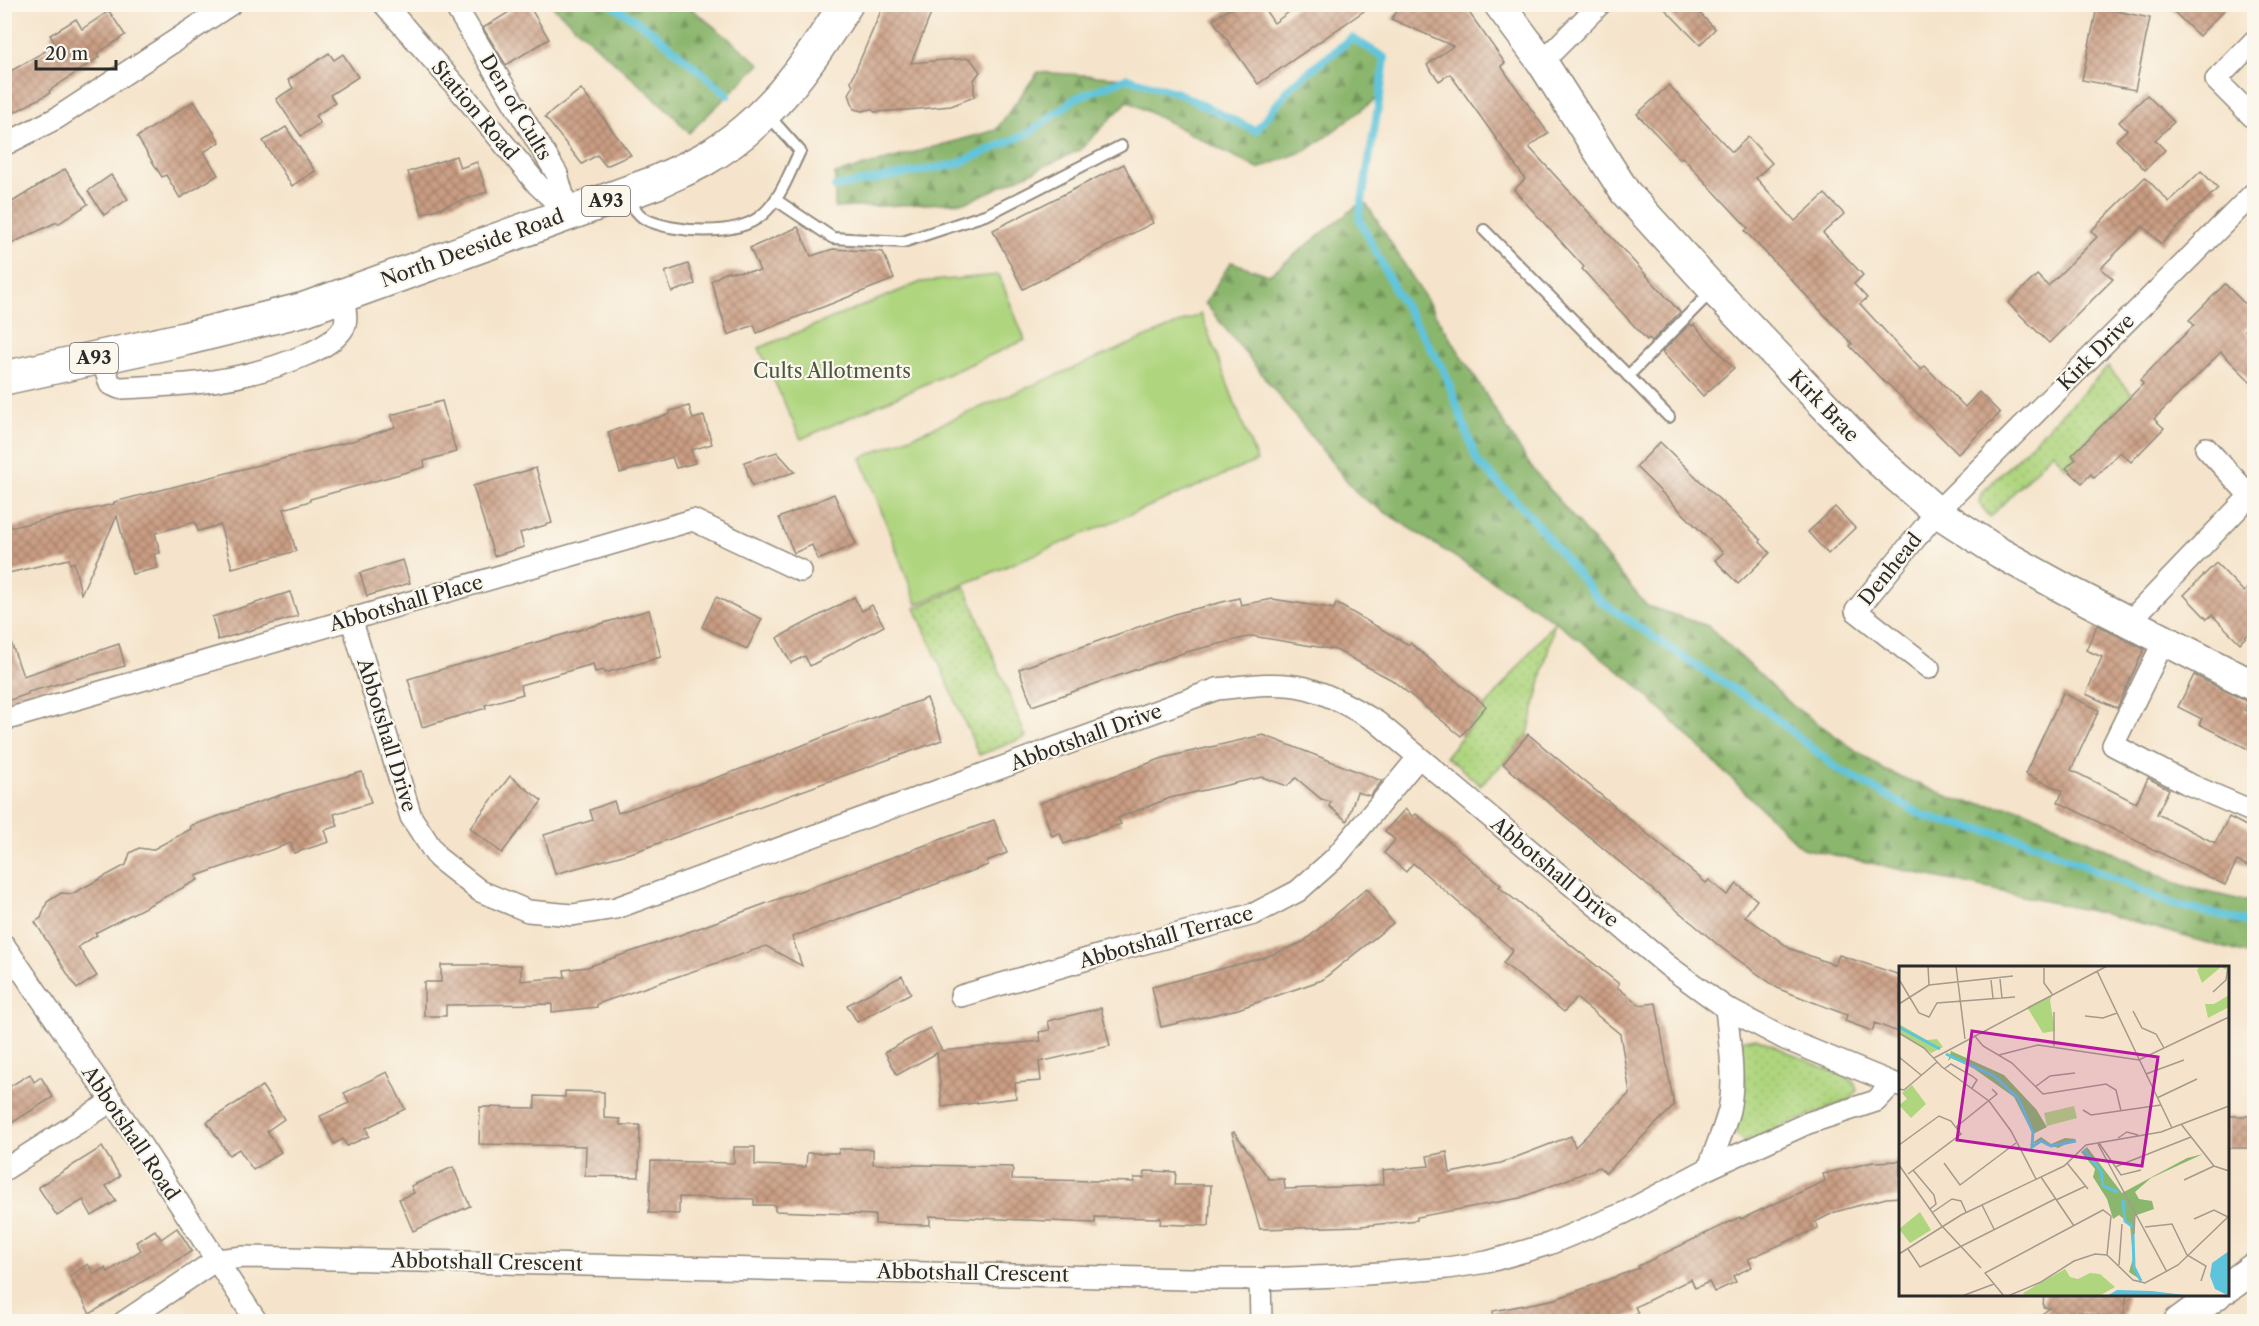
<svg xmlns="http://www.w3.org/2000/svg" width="2259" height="1326" font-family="'Libre Caslon Text',serif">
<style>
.grass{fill:url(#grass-dots);stroke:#6d8054;stroke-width:1.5}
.forest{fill:url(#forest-firs);stroke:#5b704c;stroke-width:1.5}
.green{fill:#afd57e;stroke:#6d8054;stroke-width:1.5}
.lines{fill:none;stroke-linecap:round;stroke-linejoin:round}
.stream{stroke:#5ec4dc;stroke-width:8}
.building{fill:url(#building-cross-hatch)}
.lane-casing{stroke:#90887b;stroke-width:14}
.street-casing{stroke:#90887b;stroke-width:24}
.secondary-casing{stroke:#90887b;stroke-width:33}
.primary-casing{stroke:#90887b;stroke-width:36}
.lane{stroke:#fff;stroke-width:10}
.street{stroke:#fff;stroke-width:21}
.secondary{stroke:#fff;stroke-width:30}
.primary{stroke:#fff;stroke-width:33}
.labels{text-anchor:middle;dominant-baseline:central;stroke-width:4.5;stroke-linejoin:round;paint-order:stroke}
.shield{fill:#fbf7ec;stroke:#696865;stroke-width:1.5}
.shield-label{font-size:18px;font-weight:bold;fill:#2b2b2b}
.street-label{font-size:20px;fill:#2b2b2b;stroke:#fbf7ec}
.park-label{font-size:20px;fill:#4c5640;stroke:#fbf7ec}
.inset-river{fill:none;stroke:#5ec4dc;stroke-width:3}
.inset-road{fill:none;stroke:#a49a8b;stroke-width:1.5}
.view{fill:#b5179e;fill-opacity:0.15;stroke:#b5179e;stroke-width:3}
.inset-edge{fill:none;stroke:#2b2b2b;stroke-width:3}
</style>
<defs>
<pattern id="grass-dots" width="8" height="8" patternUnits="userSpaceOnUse" patternTransform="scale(1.5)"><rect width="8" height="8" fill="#afd57e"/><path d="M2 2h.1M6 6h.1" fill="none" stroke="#97b76d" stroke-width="1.8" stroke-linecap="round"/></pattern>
<pattern id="forest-firs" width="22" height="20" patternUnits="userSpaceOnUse" patternTransform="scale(1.5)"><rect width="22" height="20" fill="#8bb66d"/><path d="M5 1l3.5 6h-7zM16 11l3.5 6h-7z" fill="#72945a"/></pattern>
<pattern id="building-cross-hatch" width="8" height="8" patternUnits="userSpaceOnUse" patternTransform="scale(1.5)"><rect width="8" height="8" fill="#ca9d83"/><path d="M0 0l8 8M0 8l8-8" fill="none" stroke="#a4806b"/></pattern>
</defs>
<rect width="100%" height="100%" fill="#fbf7ec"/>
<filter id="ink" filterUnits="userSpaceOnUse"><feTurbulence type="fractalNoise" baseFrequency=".0167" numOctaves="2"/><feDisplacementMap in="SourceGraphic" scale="12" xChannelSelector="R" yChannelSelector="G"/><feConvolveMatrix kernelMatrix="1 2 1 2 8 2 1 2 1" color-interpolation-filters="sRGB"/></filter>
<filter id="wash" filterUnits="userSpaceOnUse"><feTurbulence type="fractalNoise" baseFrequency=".008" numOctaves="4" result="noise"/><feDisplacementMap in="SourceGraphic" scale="24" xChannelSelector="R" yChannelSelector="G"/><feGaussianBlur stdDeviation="1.35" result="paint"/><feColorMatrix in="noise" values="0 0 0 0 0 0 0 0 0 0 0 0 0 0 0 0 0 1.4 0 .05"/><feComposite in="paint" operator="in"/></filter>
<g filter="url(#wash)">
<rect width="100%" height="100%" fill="#f5e4cb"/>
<g class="grass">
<polygon points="2108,367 2153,417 2124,402 2072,455 2076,459 2066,468 2053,452 1990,517 1979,503 1981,494"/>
<polygon points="965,586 1026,737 979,755 915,608"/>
<polygon points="1555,621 1528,734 1503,764 1480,785 1446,756"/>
<polygon points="1756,1038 1854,1081 1857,1090 1852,1099 1745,1141 1736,1135 1735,1128 1745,1085 1739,1048 1744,1040"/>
</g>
<g class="forest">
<polygon points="551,5 687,5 760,64 689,133 671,113"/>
<polygon points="1352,38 1385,58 1380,96 1309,149 1258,169 1128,101 1080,150 967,202 835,208 835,174 996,130 1038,72 1127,78 1178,93 1256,130 1291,86"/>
<polygon points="1364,200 1531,467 1647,606 1708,626 1793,706 1884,770 1959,801 2023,809 2182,886 2254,903 2254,956 2109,915 1802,848 1632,681 1555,621 1358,495 1205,303 1231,262 1269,275"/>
</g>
<g class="green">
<polygon points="999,275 1025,340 801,439 759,348 921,282"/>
<polygon points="1201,314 1257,461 917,604 861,458"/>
</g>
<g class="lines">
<g class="stream">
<polyline points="611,4 652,31 728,95"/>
<polyline points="835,187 957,164 1031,132 1076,98 1127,78 1178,93 1256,131 1291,86 1352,38 1385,58 1380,96 1359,218 1395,290 1444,370 1477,461 1527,512 1599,600 1692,663 1759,705 1838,769 1926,817 2025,840 2172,904 2254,924"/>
</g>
</g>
<g id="blocks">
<g class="building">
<polygon points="522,4 528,4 549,39 506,65 483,28"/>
<polygon points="884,4 935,4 911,63 970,58 980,72 974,80 974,97 951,106 919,109 875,112 871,109 862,111 854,109 849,94 853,87 851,81"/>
<polygon points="1236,4 1261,4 1274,23 1300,4 1374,4 1258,84 1213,20"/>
<polygon points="1403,4 1463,4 1505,63 1501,66 1548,133 1529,147 1680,312 1652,341 1649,338 1647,340 1582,269 1584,267 1514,190 1525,179 1450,74 1439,81 1427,65 1453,46 1391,19"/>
<polygon points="1660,4 1691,4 1715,29 1700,45"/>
<polygon points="2166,4 2230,4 2199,36"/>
<polygon points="2097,7 2150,18 2135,90 2082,80"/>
<polygon points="109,11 125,35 97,54 99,57 49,91 50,93 4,118 4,75 56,45 50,35 76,19 82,29"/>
<polygon points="329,53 334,60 343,54 358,77 330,95 335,103 315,116 320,123 301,136 276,99 293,88 288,80"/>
<polygon points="1669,85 1732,152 1748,137 1772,163 1756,178 1795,221 1825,194 1844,214 1823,233 1863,275 1854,284 1867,298 1860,304 1921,370 1925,366 1965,407 1979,392 2000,413 1958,454 1887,383 1886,384 1850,346 1852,344 1745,231 1748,228 1682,157 1680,159 1637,114"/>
<polygon points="581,89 631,155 606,166 597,155 582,164 545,117"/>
<polygon points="2147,95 2174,122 2155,140 2165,150 2145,170 2116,140 2127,130 2119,122"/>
<polygon points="194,101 220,142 204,152 218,175 180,198 166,175 162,177 137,137"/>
<polygon points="286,127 315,171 292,186 263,141"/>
<polygon points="456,156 460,168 477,162 487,192 422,214 408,172"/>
<polygon points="1124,164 1153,223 1023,289 993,230"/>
<polygon points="65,169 88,204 58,224 57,222 4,247 4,207"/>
<polygon points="2201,171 2218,188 2161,244 2143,226 2101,268 2113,279 2049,343 2008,303 2037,275 2048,286 2097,237 2091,231 2145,177 2169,202"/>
<polygon points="111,175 128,199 104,215 88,191"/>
<polygon points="798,227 811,256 833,249 883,252 894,279 757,333 754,325 728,335 711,281 726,272 760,271 750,248"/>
<polygon points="688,264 695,284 672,292 665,272"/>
<polygon points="2225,284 2254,313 2254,320 2245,330 2254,341 2254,385 2221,352 2154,419 2164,428 2131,462 2120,452 2094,478 2091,474 2082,483 2066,468 2076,459 2072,455 2143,384 2140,380 2194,325 2189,320"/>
<polygon points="1690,324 1692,326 1694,325 1734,368 1703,396 1662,352"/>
<polygon points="442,401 456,452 424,461 425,467 310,499 310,501 284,509 296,551 232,568 220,525 198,531 195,522 155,533 160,553 154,554 158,568 132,574 117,516 81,594 74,562 70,564 69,559 4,574 4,529 114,504 114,502 352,441 395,427 391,415"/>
<polygon points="689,406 693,419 704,416 712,444 691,450 695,463 676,468 672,457 620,473 608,432 670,414 670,411"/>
<polygon points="1660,442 1761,540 1760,542 1770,553 1738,584 1715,560 1723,553 1636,467"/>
<polygon points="777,452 795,472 752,486 744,462"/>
<polygon points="536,468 552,523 520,533 524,547 494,556 473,486"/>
<polygon points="834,494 856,544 818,560 812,545 794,553 779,518"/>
<polygon points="1835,507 1855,528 1828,554 1808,532"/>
<polygon points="403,560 410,583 367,596 360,573"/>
<polygon points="2216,563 2244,592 2254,581 2254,628 2240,643 2212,615 2207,619 2184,595"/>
<polygon points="290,592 298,616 218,640 212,617"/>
<polygon points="716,597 762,619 747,649 702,627"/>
<polygon points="854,597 862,611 872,605 884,626 810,666 805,656 791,663 777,638"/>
<polygon points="1239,598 1241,605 1273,599 1334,609 1336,603 1409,645 1410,643 1486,706 1461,736 1392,680 1336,650 1252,636 1186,652 1032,706 1019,669 1178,613"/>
<polygon points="649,610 661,657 605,673 604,670 595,672 593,664 520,685 523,694 485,705 486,708 422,727 408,679"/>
<polygon points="2097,625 2144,649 2117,708 2086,694 2102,657 2086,650"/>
<polygon points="8,634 23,676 119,644 125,666 28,692 28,694 4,702 4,635"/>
<polygon points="2194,675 2248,702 2244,710 2254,715 2254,752 2199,724 2202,719 2178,707"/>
<polygon points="2063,693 2099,710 2071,770 2136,803 2148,778 2169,789 2157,814 2215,843 2229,817 2254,830 2254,869 2237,861 2225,885 2058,802 2063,791 2025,774"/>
<polygon points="927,698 942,740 637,851 555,874 544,835 593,820 590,810 614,801 618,813 774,757 850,726"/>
<polygon points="1528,734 1706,883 1709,880 1727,895 1737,884 1757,900 1745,916 1791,949 1835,965 1839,955 1900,975 1900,1033 1875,1023 1872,1031 1845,1021 1847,1015 1779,989 1723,949 1503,764"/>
<polygon points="1263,735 1382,781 1370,796 1357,792 1347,821 1329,806 1331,802 1321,799 1296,778 1287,786 1262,777 1170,798 1118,818 1121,824 1064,844 1060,833 1052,836 1040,803 1163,758"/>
<polygon points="362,772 371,803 334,814 338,826 325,830 329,842 294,853 291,843 196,876 198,880 95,933 97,935 78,947 97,976 77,989 35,922 41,918 47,902 61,893 72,894 126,865 130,853 139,848 152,850 191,829 190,826 283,794"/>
<polygon points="510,776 542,801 502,853 470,828"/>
<polygon points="1405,809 1413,817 1416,814 1452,844 1501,885 1499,887 1619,984 1617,987 1640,1005 1656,1003 1674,1106 1606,1173 1599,1167 1520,1198 1417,1217 1417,1220 1361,1226 1260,1229 1232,1133 1234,1132 1269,1179 1284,1179 1285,1189 1364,1186 1384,1184 1383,1170 1429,1166 1427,1156 1447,1152 1450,1173 1501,1163 1571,1136 1575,1147 1630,1093 1620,1034 1576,998 1564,1012 1503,963 1513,950 1413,863 1406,872 1384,853 1395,840 1385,831"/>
<polygon points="994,820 1007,853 987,861 988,865 792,937 802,966 766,946 597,1004 597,1007 552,1012 552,1004 446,1005 446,1016 424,1016 424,982 441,982 441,965 521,965 521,981 565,977 564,970 587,967 680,935"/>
<polygon points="1367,888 1393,923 1322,980 1238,1009 1161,1027 1152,987 1266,957 1303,942"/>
<polygon points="902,976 911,993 857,1022 847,1005"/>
<polygon points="1101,1008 1110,1046 1039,1062 1041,1081 1015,1083 1016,1098 942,1107 937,1053 897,1075 885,1052 930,1028 942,1051 1041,1041 1039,1032 1050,1030 1048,1021"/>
<polygon points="387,1072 405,1109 366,1128 369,1136 347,1146 343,1139 334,1144 320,1116 349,1103 344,1093"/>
<polygon points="30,1074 34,1082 41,1077 53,1097 4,1128 4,1090"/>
<polygon points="262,1086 284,1119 267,1131 281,1152 253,1170 239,1149 229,1155 207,1122"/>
<polygon points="565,1091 604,1092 604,1118 620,1119 620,1125 640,1125 639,1177 585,1176 586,1146 479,1144 480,1107 535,1108 535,1096 565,1097"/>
<rect x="2228" y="1116" width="26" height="32"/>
<polygon points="102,1147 120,1176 106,1186 116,1201 92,1216 83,1200 57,1216 38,1187"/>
<polygon points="734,1147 755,1147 755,1165 806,1167 807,1153 839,1153 839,1149 873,1149 873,1164 1013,1167 1012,1179 1134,1182 1134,1178 1144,1178 1145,1171 1176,1172 1175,1185 1211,1185 1209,1226 1160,1224 1161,1218 1095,1217 1095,1223 930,1216 930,1225 875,1224 875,1215 775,1211 775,1205 754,1205 754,1199 679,1197 679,1214 649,1213 651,1161 734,1163"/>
<polygon points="1900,1161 1900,1197 1886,1198 1835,1212 1815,1222 1818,1228 1748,1259 1752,1267 1733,1276 1736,1282 1714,1292 1709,1282 1695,1288 1691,1279 1635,1307 1638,1313 1615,1322 1494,1322 1493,1311 1556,1299 1639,1268 1638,1266 1740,1217 1741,1219 1825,1181 1823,1174 1873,1162"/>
<polygon points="453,1167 470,1206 413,1231 399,1199 414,1193 411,1186"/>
<polygon points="177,1228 192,1251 90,1314 70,1276 88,1264 94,1274 105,1268 108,1272 141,1250 136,1242 155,1230 161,1239"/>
<polygon points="2044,1294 2127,1294 2123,1319 2079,1312 2085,1322 2031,1322 2050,1308 2043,1307"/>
</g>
</g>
</g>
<g filter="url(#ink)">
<use href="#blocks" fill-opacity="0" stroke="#90887b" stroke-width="1.5"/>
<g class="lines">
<defs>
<g id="lane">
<path d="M 626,198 C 632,205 638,215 645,219 C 673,233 736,237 762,215 C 781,199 789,173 800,151 L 768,115"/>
<polyline points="776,200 833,238 903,242 988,214 1121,146"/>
<polyline points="1484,230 1669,417"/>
<polyline points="1628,376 1713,290"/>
</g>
<g id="street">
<polyline points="384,4 462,93 538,185 568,213"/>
<polyline points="454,4 557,174 568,213"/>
<polyline points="2254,41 2216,80 2254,118"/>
<polyline points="1542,62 1600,4"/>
<polyline points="4,145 57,118 231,4"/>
<path d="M 101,357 L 110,384 L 119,388 C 187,385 239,383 303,356 C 318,350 336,341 344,327 C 348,319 344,304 343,295"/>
<polyline points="2206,448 2254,500"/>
<path d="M 351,618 L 411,817 L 438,858 L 480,891 L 528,911 L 572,915 L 616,908 L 1217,689 C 1246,686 1277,681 1306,688 C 1331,695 1355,709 1377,722 L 1668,966 L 1726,1008 L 1785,1039 L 1900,1086"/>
<polyline points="2129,622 2250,496"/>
<polyline points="2164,641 2113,745 2186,783 2254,812"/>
<polyline points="1929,668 1856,611 1937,512 2254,193"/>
<polyline points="4,720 693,520 801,571"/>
<polyline points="4,945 112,1101 257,1322"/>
<polyline points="961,996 1118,950 1254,914 1298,891 1335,858 1418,758"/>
<path d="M 1709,1168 C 1715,1149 1724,1130 1729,1110 C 1736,1077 1729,1041 1726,1008"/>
<polyline points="4,1170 112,1101"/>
<polyline points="1260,1279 1261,1322"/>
<polyline points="124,1322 216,1260 244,1257 1188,1279 1260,1279 1339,1276 1447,1268 1487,1262 1549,1244 1624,1213 1709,1168 1808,1123 1876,1101 1893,1083"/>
</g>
<g id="secondary">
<polyline points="1499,4 1542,62 1625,192 1714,290 1871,454 1937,512 2000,553 2065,589 2254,686"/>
<polyline points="2228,1287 2254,1268"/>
<polyline points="2179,1322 2217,1294"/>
</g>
<path id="primary" d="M 4,378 L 184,339 L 305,309 L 657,182 C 673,174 689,168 703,160 C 767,124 808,65 846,4"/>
</defs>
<use href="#lane" class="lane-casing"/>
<use href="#street" class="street-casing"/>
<use href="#secondary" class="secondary-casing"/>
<use href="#primary" class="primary-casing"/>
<use href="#lane" class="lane"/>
<use href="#street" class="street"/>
<use href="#secondary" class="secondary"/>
<use href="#primary" class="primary"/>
</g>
</g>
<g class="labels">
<g class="shield">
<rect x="582" y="186" width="48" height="30" rx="4.5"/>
<rect x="70" y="343" width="48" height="30" rx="4.5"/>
</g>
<g class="shield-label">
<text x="606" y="201">A93</text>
<text x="94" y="358">A93</text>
</g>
<g class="street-label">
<text transform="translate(516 107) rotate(59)">Den of Cults</text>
<text transform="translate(475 110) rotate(50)">Station Road</text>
<text transform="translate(472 248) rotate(-20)">North Deeside Road</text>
<text transform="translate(2096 352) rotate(-45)">Kirk Drive</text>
<text transform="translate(1824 406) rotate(46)">Kirk Brae</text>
<text transform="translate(1890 569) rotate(-51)">Denhead</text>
<text transform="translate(406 603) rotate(-16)">Abbotshall Place</text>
<text transform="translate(387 735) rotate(73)">Abbotshall Drive</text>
<text transform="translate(1086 737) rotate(-20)">Abbotshall Drive</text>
<text transform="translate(1555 872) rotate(40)">Abbotshall Drive</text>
<text transform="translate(1166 937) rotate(-16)">Abbotshall Terrace</text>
<text transform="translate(131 1133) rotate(56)">Abbotshall Road</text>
<text transform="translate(487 1262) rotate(1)">Abbotshall Crescent</text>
<text transform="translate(973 1273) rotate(1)">Abbotshall Crescent</text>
</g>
<g class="park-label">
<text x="832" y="371">Cults Allotments</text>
</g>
</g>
<g transform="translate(1899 966)">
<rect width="330" height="330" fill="#f5e4cb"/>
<path d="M 301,0 L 327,0 L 328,4 L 322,1 L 303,17 L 298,4 ZM 330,29 L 330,41 L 309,52 L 306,38 L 315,38 ZM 0,58 L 28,74 L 38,73 L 44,81 L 32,87 L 0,66 ZM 166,303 L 171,311 L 179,313 L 191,307 L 201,308 L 216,321 L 200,330 L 126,330 L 124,327 Z" fill="#afd57e"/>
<path d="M 52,85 L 105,109 L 137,143 L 148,161 L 134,168 L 115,131 L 74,102 L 52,92 L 49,95 ZM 142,171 L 152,178 L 166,172 L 177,173 L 159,182 L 142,175 L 130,179 ZM 188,181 L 223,227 L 288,192 L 304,188 L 252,212 L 236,226 L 240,233 L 253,235 L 255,243 L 235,250 L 235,301 L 242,314 L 230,306 L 234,292 L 231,258 L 220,249 L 214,253 L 208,233 L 194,211 L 196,203 L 182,186 Z" fill="#8bb66d"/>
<path d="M 154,28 L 151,34 L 156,65 L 144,67 L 128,41 ZM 13,119 L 27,138 L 12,152 L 0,139 L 8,133 L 3,127 ZM 175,140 L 178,152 L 148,160 L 145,147 ZM 21,246 L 32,264 L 11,277 L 0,263 Z" fill="#afd57e"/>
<path d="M 330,285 L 330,330 L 316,323 L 311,310 L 313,297 ZM 218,324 L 253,325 L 293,330 L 208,330 Z" fill="#5ec4dc"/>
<path class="inset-river" d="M 0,61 L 41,83M 47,88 L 95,110 L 119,132 L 134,166 L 133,181 L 142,175 L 152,180 L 177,175M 185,184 L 202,205 L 204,220 L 219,226M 224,234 L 226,255 L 234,261M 234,268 L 235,301 L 242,315"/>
<path class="inset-road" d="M 29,0 L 30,19M 57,0 L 66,73M 145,2 L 145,17 L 153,28M 198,5 L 273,162M 101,13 L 103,32M 92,14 L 94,32M 1,15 L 20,47 L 30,51 L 38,37 L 116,31M 30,19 L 114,10M 314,26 L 327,14 L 329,0M 0,38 L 30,19M 234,45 L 243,62 L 257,68 L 265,82M 186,50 L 204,52 L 218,47M 0,67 L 25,82 L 43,101 L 90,135 L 112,165 L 137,213M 75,69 L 84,80 L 113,97 L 144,128 L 207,118 L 217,124 L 222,145M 155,80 L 155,46M 100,89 L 139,79 L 240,94 L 330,51M 0,91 L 22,109M 35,92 L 208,0M 45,103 L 52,98 L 73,110 L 78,114 L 73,122M 247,108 L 285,94M 136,121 L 151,110 L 176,107M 0,123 L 5,124 L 38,96M 258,132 L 298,113M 184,144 L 192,149 L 262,139M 282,158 L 315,200 L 330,205M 57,161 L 98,128 L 93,123M 219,172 L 228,166 L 239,169M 200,177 L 222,209 L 242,204M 199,178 L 268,306M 0,179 L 40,150 L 52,155 L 62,168 L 9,208M 45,197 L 61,219 L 117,177M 168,197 L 189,223M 0,199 L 42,259 L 82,302M 216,201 L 292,171M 14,204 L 35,229 L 37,238 L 31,243M 142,211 L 175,260M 285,214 L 315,200M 157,234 L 187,220M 83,239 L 95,263M 34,246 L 53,233 L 62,235 L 67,246M 295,253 L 315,244 L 329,251M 246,261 L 273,258 L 288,289 L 307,300 L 302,315M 235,268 L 236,246M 9,283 L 21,301 L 156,233M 0,288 L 62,249 L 165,200 L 187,179 L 262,166 L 330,140M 220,299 L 223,258M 63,330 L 95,318M 105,330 L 86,307 L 204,244 L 212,250 L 208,289M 109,330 L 142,316 L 175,295 L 196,288 L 208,289 L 234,314 L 246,317 L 279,299 L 330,250"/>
<path class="view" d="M 73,65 L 259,91 L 243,200 L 58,174 Z"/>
<rect width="330" height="330" class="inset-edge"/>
</g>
<rect width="2259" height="1326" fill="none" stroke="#fbf7ec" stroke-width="24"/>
<path d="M36 60v9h80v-9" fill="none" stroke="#2b2b2b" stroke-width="3"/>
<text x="45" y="60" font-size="18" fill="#2b2b2b" stroke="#fbf7ec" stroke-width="4.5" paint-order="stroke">20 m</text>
</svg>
